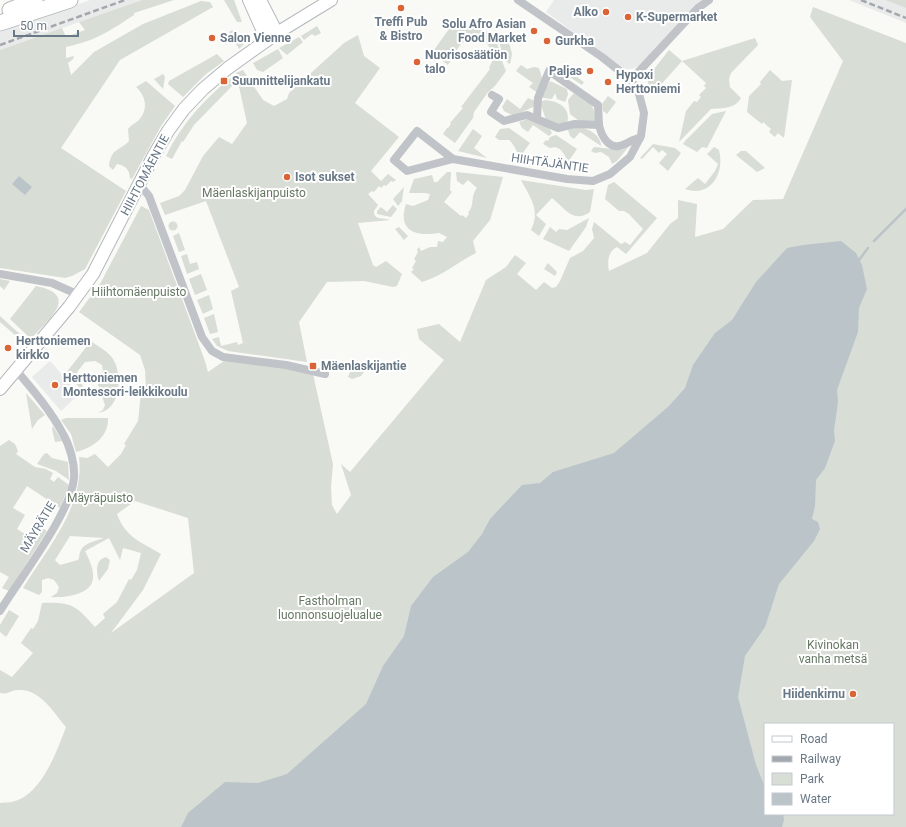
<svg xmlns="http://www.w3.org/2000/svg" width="906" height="827" font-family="Roboto,sans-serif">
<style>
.built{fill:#e9ebea}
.green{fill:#d8ddd6;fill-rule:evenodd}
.water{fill:#bac4c9}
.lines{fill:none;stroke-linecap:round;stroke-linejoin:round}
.stream{stroke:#bac4c9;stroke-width:2.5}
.secondary-casing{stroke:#b3b8bd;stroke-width:14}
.highway-casing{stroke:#b4b8bb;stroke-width:17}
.street{stroke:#c0c4c8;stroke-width:8}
.secondary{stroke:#fff;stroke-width:12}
.highway{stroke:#fff;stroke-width:15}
.rail{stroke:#a2a8ae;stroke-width:2.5;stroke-dasharray:6 3;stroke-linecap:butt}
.poi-dot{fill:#da6435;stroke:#fff;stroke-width:1.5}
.labels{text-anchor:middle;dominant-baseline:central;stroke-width:4;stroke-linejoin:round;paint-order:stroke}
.poi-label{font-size:12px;font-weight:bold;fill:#697886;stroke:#fff;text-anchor:start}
.street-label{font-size:12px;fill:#697886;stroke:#fff}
.park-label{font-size:12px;fill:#667864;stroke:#fff}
</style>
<rect width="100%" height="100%" fill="#f9f9f6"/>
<g class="built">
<polygon points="90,0 142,0 0,50 0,32"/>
<polygon points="554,0 702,0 639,66 632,69 625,69 618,65 546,12"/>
<polygon points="849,0 885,0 906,8 906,23"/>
<polygon points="50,361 79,394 61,411 32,377"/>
</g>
<g class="green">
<path d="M 142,0 L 174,0 L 134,13 L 134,15 C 108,32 97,40 66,47 L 66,58 L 74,56 L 73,59 L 68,63 L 71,75 L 94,52 L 143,24 L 201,1 L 210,2 L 213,7 L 120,60 L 61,148 L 126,191 L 85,269 L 72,276 L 65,278 L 0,268 L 0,50 L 62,28 L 66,37 L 85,30 L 79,22 Z"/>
<polygon points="224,0 234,0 242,22 237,22"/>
<polygon points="885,0 906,0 906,8"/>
<path d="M 813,7 L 906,43 L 906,827 L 0,827 L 0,803 C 5,802 11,803 15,801 C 42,793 57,751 66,727 C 54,713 40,688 18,690 C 11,690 8,695 0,693 L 0,670 L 12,677 L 33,653 L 21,643 L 31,628 L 33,629 L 38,621 L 42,603 C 72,602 75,605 95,627 L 105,618 L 103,614 L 117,602 L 129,579 L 131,580 L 137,570 L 141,553 L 123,548 L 120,560 L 109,538 L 85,551 C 89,559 94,569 93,578 C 92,595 64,598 51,597 L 57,593 L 59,587 L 54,580 L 48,578 L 42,580 L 42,592 L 39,595 L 23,588 C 47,549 85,506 79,457 L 87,458 L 95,454 L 108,467 L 121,454 L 126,445 L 124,444 L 138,421 L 141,393 L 143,393 L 143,388 L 146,388 L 145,370 L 140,355 L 79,312 L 100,284 L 141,206 L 149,210 L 205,361 L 208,372 L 224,361 L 278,367 L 313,374 L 333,464 L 331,487 L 332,505 L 337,514 L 351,495 L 341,464 L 350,472 L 444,360 L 419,339 L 417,329 L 439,324 L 460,342 L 486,280 L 506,267 L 515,255 L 526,263 L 517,274 L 536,290 L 544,282 L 552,288 L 556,287 L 560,281 L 570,258 L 583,251 L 594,238 L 592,229 L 594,222 L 621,244 L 625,242 L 630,245 L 643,229 L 629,214 L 624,211 L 619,211 L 605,199 L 608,185 L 614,182 L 657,218 L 626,254 L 617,247 C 608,251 607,262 609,271 L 647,253 L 670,224 L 678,218 L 678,200 L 697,204 L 695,237 L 723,229 L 753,200 L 783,199 L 843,61 L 810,17 ZM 135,501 L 188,518 L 194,573 L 111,633 L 143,590 L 161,554 C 141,542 125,537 117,514 ZM 70,536 L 104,538 C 97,541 85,542 81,550 C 79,554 80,556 78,560 L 60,565 L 55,560 ZM 765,724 L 893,724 L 893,814 L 765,814 Z"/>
<polygon points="317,26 321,33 315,36 312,34 304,40 301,36"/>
<path d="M 478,28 C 502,35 497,51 506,71 L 495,86 L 488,92 L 474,112 L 473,118 L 455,143 L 443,134 L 447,128 L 448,128 L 451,124 L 450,123 L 463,108 L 461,107 L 490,69 L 489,68 L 495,55 L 481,35 L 475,33 L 460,45 L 448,65 L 440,59 L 437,63 L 429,57 L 449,29 Z"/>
<polygon points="233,30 240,35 245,34 246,42 239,49 229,32"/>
<path d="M 497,31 L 505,36 L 507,35 L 512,54 L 510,64 C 501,60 500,41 497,31 Z"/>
<path d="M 358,35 L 364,56 L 380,68 L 355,103 L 399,137 L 371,171 L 381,181 L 388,174 L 396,180 L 393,182 L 391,181 L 386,186 L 384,185 L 381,188 L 379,186 L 374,192 L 372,191 L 368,194 L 378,205 L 374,211 C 374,221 383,217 390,220 L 358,223 L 373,265 L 376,267 L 386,261 L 402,274 L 397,286 L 393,287 L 364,281 L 327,282 L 299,322 L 307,362 L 228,351 L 217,346 L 212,339 L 219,337 L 221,346 L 237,342 L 238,345 L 243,343 L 231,291 L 239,287 L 206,201 L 165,215 L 160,203 L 179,196 L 185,190 L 203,156 L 219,137 L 232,144 L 247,123 L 236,73 L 243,70 L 263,100 L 274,106 L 287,99 L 289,93 L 344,43 Z"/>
<polygon points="299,37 303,42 287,55 279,48"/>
<path d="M 755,38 L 758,45 L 731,73 L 729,79 L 730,87 L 741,98 C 735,109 722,108 711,109 L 679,142 L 686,111 L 694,101 L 697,102 L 701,97 L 699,95 L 706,88 L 704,86 L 706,83 L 682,61 L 657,89 L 650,91 L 647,78 L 669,50 L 682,61 Z"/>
<polygon points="278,49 283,58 263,72 257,70 253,63"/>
<polygon points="217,54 224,61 206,74 183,97 168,84 169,81"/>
<polygon points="521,65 527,69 534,67 539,68 542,78 538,93 529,87 533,83 516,71"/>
<polygon points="564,69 584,82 582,85 562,72"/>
<polygon points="770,70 782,81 792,80 784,138 778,133 775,137 769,132 771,129 763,122 762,124 747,112 749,96 761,84 760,82"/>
<polygon points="163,74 165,77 163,89 154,79"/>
<path d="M 231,78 L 234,82 L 232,86 L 194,125 L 183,142 L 182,141 L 172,159 L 166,156 C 181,125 204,99 231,78 Z"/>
<path d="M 146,81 L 175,106 L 161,126 L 132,179 L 130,178 C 129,169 126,166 117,164 L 113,170 L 109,166 C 111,148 120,151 129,141 L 128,129 C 131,125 134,124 138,121 C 149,110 146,96 136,87 Z"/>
<polygon points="550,81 567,89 568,95 565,102 557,99 555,93 552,99 543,98 541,96"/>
<path d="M 574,93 C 589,102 594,102 596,121 L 579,121 L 570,114 L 568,100 Z"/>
<polygon points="608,96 616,102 607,114 603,111 602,104"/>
<polygon points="528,98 535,101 535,106 514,116 504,111 502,107 507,99 520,109"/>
<path d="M 546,100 C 560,102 571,108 567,124 L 557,125 L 546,120 L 541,105 L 542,101 Z"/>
<polygon points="726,111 707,148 702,147 697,152 683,144 685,141 712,114"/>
<polygon points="528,119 548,126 552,133 549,136 533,125 528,132 522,128 519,122"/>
<path d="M 578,127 C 588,128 601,135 601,146 L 580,132 L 574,139 L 570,136 L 568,130 Z"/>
<path d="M 509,128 L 530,143 L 522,154 L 524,156 L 522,159 C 516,153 516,146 509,140 L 499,140 L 495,137 L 500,129 Z"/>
<polygon points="473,129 482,136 474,148 487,158 458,151"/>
<path d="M 556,135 L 577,149 L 568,162 C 564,153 560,145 550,148 L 543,144 L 546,140 L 548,141 L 550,137 Z"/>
<polygon points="653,144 675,148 681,153 668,171 659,163 667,154 662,150 659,153 653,147 642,159 640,158"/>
<polygon points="630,145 617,161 612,164 609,157 601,152 595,153 591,151 594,147 622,150"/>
<path d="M 714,147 L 719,150 C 725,173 711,198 685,189 L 698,178 L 705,184 L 715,171 L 718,164 L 707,154 Z"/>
<polygon points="741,151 746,151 765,168 757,172 736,155"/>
<path d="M 447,172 L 451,172 L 450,190 L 452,192 L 444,202 L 461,216 L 462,215 L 466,218 L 469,214 L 468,213 C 475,205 470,196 477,188 L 468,180 L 463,185 L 457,181 L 456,172 L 503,177 L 490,220 L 473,241 L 476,253 C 458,262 442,276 422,282 L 411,272 L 414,269 L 412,268 L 416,261 L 414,259 L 418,252 L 417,250 L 419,247 L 421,251 L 430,247 L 437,247 L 438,241 L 443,242 L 447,237 L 439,233 C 416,237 397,231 406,204 L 413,206 L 428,200 L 430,194 L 425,193 L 409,193 L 414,179 L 432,175 L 434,182 L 437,182 Z"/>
<path d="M 521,180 L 586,190 L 594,189 L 590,212 C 573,224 565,208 552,198 L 536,215 L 546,224 L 539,236 L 531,230 C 541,211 530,197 521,180 Z"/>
<polygon points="404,187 402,201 398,206 393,199"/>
<polygon points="393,205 397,209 391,217 377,214 377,211 381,207 387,212"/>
<polygon points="589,218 586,227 569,251 543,239 550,227 556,232 559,229 567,230"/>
<circle cx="173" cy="226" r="4.5"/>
<polygon points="399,227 408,236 404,240 395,229"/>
<polygon points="179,233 185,250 179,252 173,236"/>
<polygon points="187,254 190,264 197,262 199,269 187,274 181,256"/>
<polygon points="548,263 557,272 555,276 544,269"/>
<polygon points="201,274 207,290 195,295 189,279"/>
<polygon points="0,279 10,281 4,290 0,286"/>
<path d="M 36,286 C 81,295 48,320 31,339 L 10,319 Z"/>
<polygon points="209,295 213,309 203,314 197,300"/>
<polygon points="214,314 218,332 210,334 204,318"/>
<polygon points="0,316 24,338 22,341 0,322"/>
<path d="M 91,341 C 98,347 108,351 113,359 C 123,375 121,410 98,413 L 103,410 L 105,405 L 96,379 L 103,371 L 102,365 L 95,361 L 85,362 L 77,372 L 82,383 L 85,397 L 80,388 L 66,373 Z"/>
<polygon points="367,362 372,362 361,376 352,379 348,377 350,372"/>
<polygon points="26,393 45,415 38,420 32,429"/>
<path d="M 66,418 L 108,418 C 109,437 92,448 76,452 L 71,434 L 61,420 Z"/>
<polygon points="53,426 62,441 55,442 52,429"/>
<polygon points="9,440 15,444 18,451 16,454 35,467 46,469 53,473 50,479 54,482 58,477 69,485 60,508 27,486 13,508 25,515 17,529 31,538 39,526 47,531 9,591 2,588 9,577 0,572 0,446"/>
<polygon points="47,453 52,458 68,462 69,480 56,471 37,464 44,454"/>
<path d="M 106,557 L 110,560 L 108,569 L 99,581 C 96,572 95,560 106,557 Z"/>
<polygon points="9,610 19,616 6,637 0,632 0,625"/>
</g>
<g class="water">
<polygon points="19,176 32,187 25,195 12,184"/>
<polygon points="841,241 856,253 862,265 867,289 859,308 858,332 837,390 838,402 834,430 835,441 825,468 816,480 815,506 812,519 818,522 820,529 814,541 779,584 765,627 745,656 738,697 756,765 765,787 765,814 783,814 784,820 782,827 181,827 188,813 225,782 258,783 287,774 366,704 383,666 404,636 411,606 433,577 468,552 482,534 490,519 522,485 540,483 553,472 614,453 669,406 685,388 693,365 715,333 732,320 756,282 787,248 803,245"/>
</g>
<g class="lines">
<g class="stream">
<polyline points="874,241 906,209"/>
<polyline points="859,260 868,248"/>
</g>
<defs>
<g id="secondary">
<polyline points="249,0 267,40"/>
<polyline points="260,0 277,33"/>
<polyline points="0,389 69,307 93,274 154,155 168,131 184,109 203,89 228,68 277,33 331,0"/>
</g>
<g id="highway">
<polyline points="10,10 35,0"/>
<polyline points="0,23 70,0"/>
</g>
</defs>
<use href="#secondary" class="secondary-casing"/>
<use href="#highway" class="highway-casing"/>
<g class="street">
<polyline points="631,80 698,8 709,0"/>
<path d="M 492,95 L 499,99 L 491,112 L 504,121 L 527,115 L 558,128 L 575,124 L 599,125 C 601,134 607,148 619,146 C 626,145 632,139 640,138"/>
<polyline points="537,118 538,98 549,71 598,105 599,125"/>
<polyline points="453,159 417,131 394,160 407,171 453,159 567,179 593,181 610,174 630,157 641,136 644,113 639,94 631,80 602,57 518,0"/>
<polyline points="140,185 149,196 202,337 212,351 223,357 286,365 325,374"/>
<polyline points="0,274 52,283 79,295"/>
<path d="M 0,611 C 20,578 71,513 74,478 C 75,464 70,446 63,434 C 51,411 33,390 16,370"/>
</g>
<use href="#secondary" class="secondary"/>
<use href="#highway" class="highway"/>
<g class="rail">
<polyline points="861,0 906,18"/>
<polyline points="0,45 125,0"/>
</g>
</g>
<g class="poi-dot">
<circle cx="401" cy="8" r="4"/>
<circle cx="606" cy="12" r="4"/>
<circle cx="628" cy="17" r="4"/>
<circle cx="534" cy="31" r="4"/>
<circle cx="212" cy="38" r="4"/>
<circle cx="547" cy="41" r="4"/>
<circle cx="417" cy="62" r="4"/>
<circle cx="590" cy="71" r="4"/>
<rect x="220" y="77" width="8" height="8" rx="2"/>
<circle cx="608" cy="82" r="4"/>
<circle cx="287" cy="177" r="4"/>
<circle cx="8" cy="348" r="4"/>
<rect x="309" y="362" width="8" height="8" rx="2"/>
<circle cx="55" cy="385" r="4"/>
<circle cx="853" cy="694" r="4"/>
</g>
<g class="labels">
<g class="poi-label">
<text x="598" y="12" text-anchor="end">Alko</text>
<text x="636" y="17">K-Supermarket</text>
<text x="401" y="22" text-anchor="middle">Treffi Pub<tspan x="401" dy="14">&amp; Bistro</tspan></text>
<text x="526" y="24" text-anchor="end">Solu Afro Asian<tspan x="526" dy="14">Food Market</tspan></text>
<text x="220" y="38">Salon Vienne</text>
<text x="555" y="41">Gurkha</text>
<text x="425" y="55">Nuorisosäätiön<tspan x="425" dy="14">talo</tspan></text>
<text x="582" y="71" text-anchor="end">Paljas</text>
<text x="616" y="75">Hypoxi<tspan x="616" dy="14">Herttoniemi</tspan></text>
<text x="232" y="81">Suunnittelijankatu</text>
<text x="295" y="177">Isot sukset</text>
<text x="16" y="341">Herttoniemen<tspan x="16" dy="14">kirkko</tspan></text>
<text x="321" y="366">Mäenlaskijantie</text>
<text x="63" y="378">Herttoniemen<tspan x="63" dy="14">Montessori-leikkikoulu</tspan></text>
<text x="845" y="694" text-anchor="end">Hiidenkirnu</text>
</g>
<g class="street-label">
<text transform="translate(550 163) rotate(8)">HIIHTÄJÄNTIE</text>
<text transform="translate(145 175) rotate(-62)">HIIHTOMÄENTIE</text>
<text transform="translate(38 527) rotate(-59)">MÄYRÄTIE</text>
</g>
<g class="park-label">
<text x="254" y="193">Mäenlaskijanpuisto</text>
<text x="139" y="292">Hiihtomäenpuisto</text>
<text x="100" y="498">Mäyräpuisto</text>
<text x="330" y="601">Fastholman<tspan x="330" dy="14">luonnonsuojelualue</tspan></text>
<text x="833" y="645">Kivinokan<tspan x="833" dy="14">vanha metsä</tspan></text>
</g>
</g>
<rect x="764" y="723" width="130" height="92" fill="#ffffff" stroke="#c3c9cf"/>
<rect x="772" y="736" width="20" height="6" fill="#ffffff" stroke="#c3c9cf"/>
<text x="800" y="743" font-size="12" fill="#697886">Road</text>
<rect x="772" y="756" width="20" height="6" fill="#a2a8ae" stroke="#c3c9cf"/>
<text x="800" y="763" font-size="12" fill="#697886">Railway</text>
<rect x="772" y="773" width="20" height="12" fill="#d8ddd6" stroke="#c3c9cf"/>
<text x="800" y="783" font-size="12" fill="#697886">Park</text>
<rect x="772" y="793" width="20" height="12" fill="#bac4c9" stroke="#c3c9cf"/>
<text x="800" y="803" font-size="12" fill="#697886">Water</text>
<path d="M14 30v6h64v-6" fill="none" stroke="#697886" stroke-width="2"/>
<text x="20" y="30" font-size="12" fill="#697886" stroke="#ffffff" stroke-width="3" paint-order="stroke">50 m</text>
</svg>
